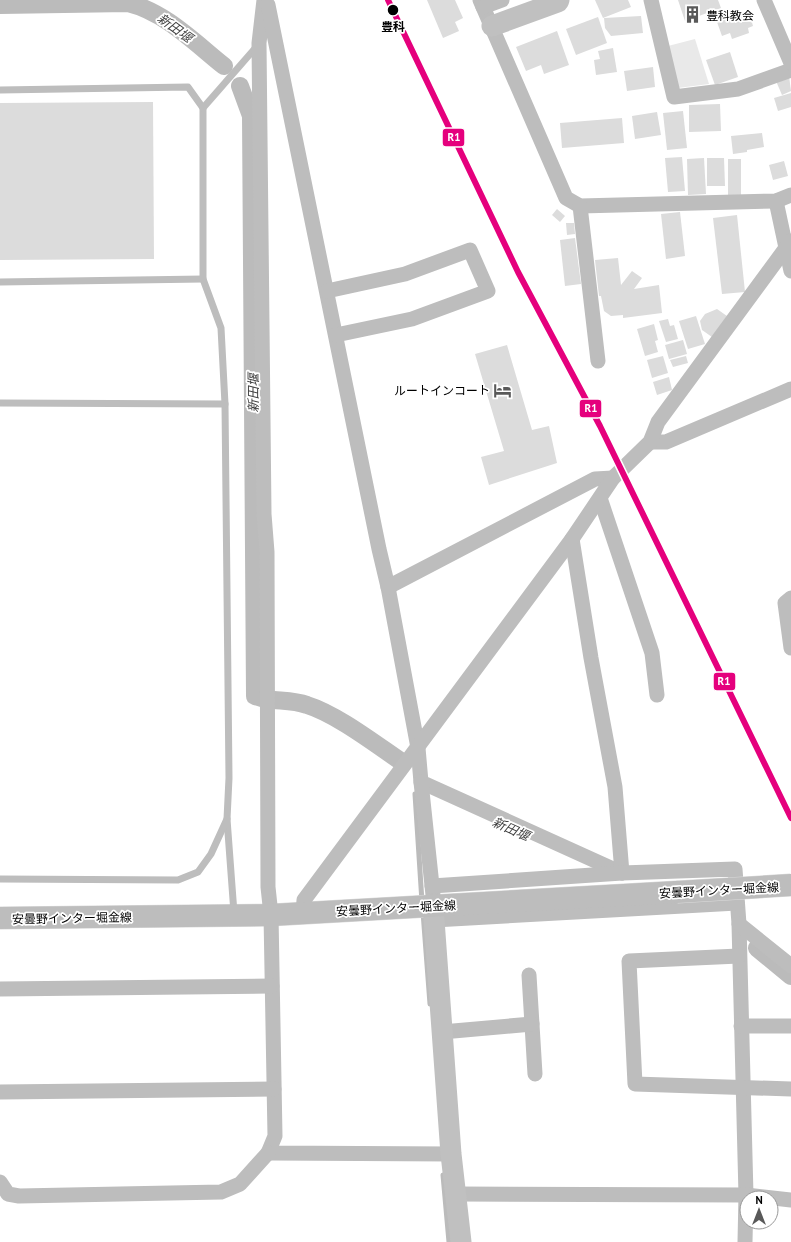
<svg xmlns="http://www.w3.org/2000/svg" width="791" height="1242" font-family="'PT Sans','Noto Sans JP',sans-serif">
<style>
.green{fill:#e9e9e9}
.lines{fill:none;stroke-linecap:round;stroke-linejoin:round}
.stream{stroke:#bbb;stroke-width:5}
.canal{stroke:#bbb;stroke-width:18}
.building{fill:#dcdcdc}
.primary-casing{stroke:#dbdbdb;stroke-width:23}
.lane{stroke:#bdbdbd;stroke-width:7}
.street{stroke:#bdbdbd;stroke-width:15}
.secondary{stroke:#c0c0c0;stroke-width:21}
.primary{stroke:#bdbdbd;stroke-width:22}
.primary-bridge-casing{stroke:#dbdbdb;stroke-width:23;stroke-linecap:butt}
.primary-bridge{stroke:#bdbdbd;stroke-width:22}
.rail-1-casing{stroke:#fff;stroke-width:9}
.rail-1{stroke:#e5007d;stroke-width:6}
.stop-dot{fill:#000;stroke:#fff;stroke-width:1.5}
.labels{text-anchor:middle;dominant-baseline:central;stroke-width:3.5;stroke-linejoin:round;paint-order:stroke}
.poi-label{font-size:12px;fill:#000;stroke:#fff;text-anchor:start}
.stop-label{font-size:12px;font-weight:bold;fill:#000;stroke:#fff}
.street-label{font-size:12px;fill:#000;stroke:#fff}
.water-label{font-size:13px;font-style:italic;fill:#3f3f3f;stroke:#fff}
.line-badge{stroke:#fff;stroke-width:1.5}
.badge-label{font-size:11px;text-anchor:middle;font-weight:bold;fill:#fff}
</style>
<rect width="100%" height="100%" fill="#fff"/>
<polygon class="green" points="695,39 709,84 678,88 668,46"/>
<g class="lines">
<g class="stream">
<polyline points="415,794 422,902"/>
<polyline points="423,912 430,1004"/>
<polyline points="443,1175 449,1242"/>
</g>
<g class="canal">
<path d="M 0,5 L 128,3 C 165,12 194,42 224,66"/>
<polyline points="240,86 251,116 255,696 262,698"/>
<path d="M 274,700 C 285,701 296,701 307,705 C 336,714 374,743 399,760"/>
<polyline points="757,948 791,976"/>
</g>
</g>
<g class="building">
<polygon points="427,0 455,0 463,18 455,22 459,31 443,38"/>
<polygon points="595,0 628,0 631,7 603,18"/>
<polygon points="678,0 718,0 721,8 685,21"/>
<polygon points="749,12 753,26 748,28 749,33 732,39 730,33 722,36 717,22"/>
<polygon points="641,16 643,33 611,36 605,28 604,18"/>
<polygon points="598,17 607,43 576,55 566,29"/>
<polygon points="557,31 569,65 544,74 541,65 526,71 516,47"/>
<polygon points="613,48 617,72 596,75 594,60 600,59 598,51"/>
<polygon points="730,52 738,77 715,85 706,60"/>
<polygon points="653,67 655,87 627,91 624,71"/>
<polygon points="789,76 791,91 782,95 776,81"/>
<polygon points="791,93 791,107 778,111 774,98"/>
<polygon points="153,102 154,259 0,260 0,103"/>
<polygon points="720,104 721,131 689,132 689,105"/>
<polygon points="683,111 687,148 667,150 663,113"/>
<polygon points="657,112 661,135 635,139 632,116"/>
<polygon points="622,118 624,143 562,148 560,123"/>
<polygon points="762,133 764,147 747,150 747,152 733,154 731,136"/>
<polygon points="682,157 685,191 668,192 665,158"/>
<polygon points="704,158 706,194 688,195 687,159"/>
<polygon points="707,158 724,158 725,186 707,186"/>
<rect x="728" y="159" width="13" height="36"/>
<polygon points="784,161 788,176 773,180 769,165"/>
<polygon points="557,209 565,216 560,222 552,215"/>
<polygon points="680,212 685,256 666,259 661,214"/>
<polygon points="737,215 745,292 722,294 713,218"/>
<polygon points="566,223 574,223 575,234 567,235"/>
<polygon points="575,238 581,284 565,286 560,240"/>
<polygon points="618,258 621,285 632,271 642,278 634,289 659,285 662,313 623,318 623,315 611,316 604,311 601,296 599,296 595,260"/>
<polygon points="717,309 727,316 712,337 702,330 700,321 705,314"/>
<polygon points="696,316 705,344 688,349 679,321"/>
<polygon points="668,319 670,326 674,325 678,339 666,342 659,321"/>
<polygon points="654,324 658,340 655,341 658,352 645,356 637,329"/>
<polygon points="683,340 687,354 669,359 665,345"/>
<polygon points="507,345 532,430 549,426 557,463 489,485 481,457 504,451 475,354"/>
<polygon points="663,356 668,373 652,378 647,360"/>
<polygon points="686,356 688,363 673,367 670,360"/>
<polygon points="669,377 672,390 657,395 653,382"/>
</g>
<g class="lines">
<defs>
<polyline id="primary" points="0,918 271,915 677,892"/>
</defs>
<use href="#primary" class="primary-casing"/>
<g class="lane">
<polyline points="0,90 188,87 203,108 203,279 221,328 225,404 229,778 227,819 234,913"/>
<polyline points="203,108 258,45"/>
<polyline points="0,282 203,279"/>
<polyline points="0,403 225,404"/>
<polyline points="0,879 178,880 198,872 211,854 227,819"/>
</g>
<g class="street">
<polyline points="264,0 259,43 264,514 267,552 268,887 271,915 275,1136 268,1153 451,1154"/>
<polyline points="480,0 566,198 580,206 776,201 791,195"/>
<polyline points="651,0 674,97 738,89 791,70"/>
<polyline points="764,0 791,63"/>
<polyline points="268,5 379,549 388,587 418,748 421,782 622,873"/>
<polyline points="483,7 502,0"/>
<polyline points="776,201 791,271"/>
<polyline points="580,206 598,361"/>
<polyline points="327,291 405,274 470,250 488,291 412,319 336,335"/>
<polyline points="650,442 666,442 791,389"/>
<polyline points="600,498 652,653 657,695"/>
<polyline points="572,539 591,658 615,787 622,873"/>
<polyline points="388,587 595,479 613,478"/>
<polyline points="791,598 785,603 791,648"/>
<polyline points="421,782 433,895"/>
<polyline points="432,886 622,873 735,869 739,924 746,1195 745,1242"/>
<polyline points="303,914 304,900 572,539 613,478 650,442 658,422 791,241"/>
<polyline points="434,920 737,903"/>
<polyline points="739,924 791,966"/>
<polyline points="739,956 629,961 635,1084 791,1089"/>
<polyline points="529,975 535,1074"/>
<polyline points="0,989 272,986"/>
<polyline points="741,1026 791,1026"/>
<polyline points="442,1032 532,1024"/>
<polyline points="0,1092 274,1089"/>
<polyline points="0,1182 8,1194 19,1196 221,1192 240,1184 268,1153"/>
<polyline points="457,1194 746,1195 791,1200"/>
</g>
<g class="secondary">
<polyline points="492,26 558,2 559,0"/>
<polyline points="433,906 451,1154 461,1242"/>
</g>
<use href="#primary" class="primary"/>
<defs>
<polyline id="primary-bridge" points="677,892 791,885"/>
</defs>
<use href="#primary-bridge" class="primary-bridge-casing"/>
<use href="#primary-bridge" class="primary-bridge"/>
<defs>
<polyline id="rail-1" points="388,0 518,272 600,426 791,818"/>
</defs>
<use href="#rail-1" class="rail-1-casing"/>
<use href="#rail-1" class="rail-1"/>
</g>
<defs>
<symbol id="building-bare" viewBox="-9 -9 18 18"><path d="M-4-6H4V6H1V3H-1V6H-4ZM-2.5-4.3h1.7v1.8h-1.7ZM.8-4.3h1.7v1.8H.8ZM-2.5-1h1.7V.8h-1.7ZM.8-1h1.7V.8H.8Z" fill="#595959" stroke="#fff" stroke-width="2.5" paint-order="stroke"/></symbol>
<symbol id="hotel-bare" viewBox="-9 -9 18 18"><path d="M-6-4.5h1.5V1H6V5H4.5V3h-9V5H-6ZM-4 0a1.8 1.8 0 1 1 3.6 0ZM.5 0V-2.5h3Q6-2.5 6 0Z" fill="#595959" stroke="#fff" stroke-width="2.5" paint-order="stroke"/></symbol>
</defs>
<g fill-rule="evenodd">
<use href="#building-bare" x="680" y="2" width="25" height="25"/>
<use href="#hotel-bare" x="490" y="378" width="25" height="25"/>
</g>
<circle class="stop-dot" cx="393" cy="10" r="6"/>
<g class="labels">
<g class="poi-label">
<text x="706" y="15">豊科教会</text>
<text x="490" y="390" text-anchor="end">ルートインコート</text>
</g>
<g class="stop-label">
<text x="393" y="26">豊科</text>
</g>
<g class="street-label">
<text transform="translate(719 890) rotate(-3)">安曇野インター堀金線</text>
<text transform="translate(396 908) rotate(-3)">安曇野インター堀金線</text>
<text transform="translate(72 918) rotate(-1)">安曇野インター堀金線</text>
</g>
<g class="water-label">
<text transform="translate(175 28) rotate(36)">新田堰</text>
<text transform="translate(253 393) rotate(-90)">新田堰</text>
<text transform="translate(511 829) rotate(24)">新田堰</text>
</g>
</g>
<g class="line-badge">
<rect x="442" y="128" width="23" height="19" rx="4" fill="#e5007d"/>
<rect x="579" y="399" width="23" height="19" rx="4" fill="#e5007d"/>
<rect x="713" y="672" width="23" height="19" rx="4" fill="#e5007d"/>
</g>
<g class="badge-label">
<text x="454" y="141">R1</text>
<text x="591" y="412">R1</text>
<text x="724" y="685">R1</text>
</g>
<g transform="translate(759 1210)"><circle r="19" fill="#ffffff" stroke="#999999"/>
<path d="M0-3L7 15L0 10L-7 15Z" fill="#595959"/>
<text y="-6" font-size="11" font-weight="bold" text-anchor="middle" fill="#000000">N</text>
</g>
</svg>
